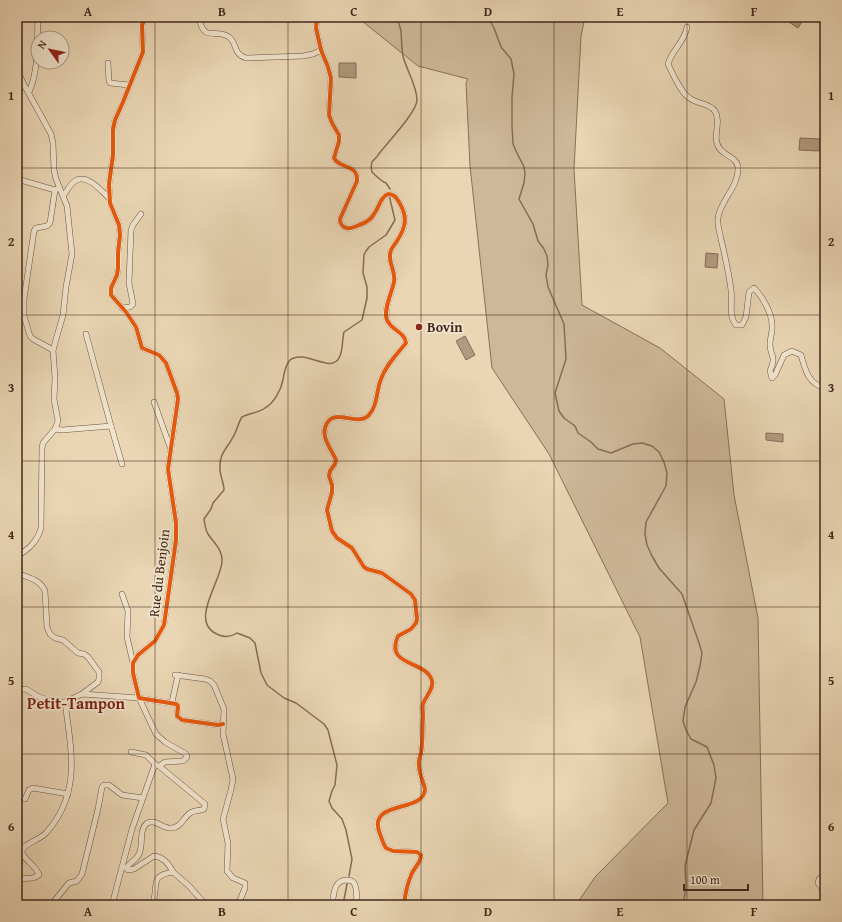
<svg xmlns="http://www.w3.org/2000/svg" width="842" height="922" font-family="'Gentium Book Plus',serif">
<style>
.green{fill:#ceb89a;stroke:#88705b}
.water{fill:#b19b80;stroke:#856d58}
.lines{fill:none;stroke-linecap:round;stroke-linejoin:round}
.stream{stroke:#856d58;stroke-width:1.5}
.minor-casing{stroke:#6d5442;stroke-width:6}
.minor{stroke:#f1e4ce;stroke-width:5}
.cycleway-casing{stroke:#f1e4ce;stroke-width:6}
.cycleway{stroke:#e8590c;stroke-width:4}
.grid{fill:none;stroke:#43281c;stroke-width:1;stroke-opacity:0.55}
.poi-dot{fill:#8f2418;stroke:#f1e4ce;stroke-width:1.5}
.labels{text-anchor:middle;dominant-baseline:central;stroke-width:3.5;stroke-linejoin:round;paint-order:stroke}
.poi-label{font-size:14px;font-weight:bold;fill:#43281c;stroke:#f1e4ce;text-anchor:start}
.street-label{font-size:14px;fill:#43281c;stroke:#f1e4ce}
.quarter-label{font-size:16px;font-weight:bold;fill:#7a1f14;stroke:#f1e4ce}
.neatline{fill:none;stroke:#43281c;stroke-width:1.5}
.grid-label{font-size:13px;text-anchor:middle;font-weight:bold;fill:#43281c}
</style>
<rect width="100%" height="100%" fill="#ead6b4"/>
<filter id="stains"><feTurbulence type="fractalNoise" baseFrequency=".005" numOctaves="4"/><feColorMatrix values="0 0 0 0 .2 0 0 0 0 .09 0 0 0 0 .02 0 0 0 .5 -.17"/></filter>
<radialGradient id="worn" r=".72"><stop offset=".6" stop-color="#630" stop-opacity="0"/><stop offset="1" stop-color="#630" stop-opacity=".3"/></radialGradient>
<polygon class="green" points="357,17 585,17 581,36 574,169 582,305 660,348 724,399 734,495 758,618 763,905 576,905 595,877 668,803 640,637 549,454 492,368 470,166 466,83 468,79 418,66"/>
<g class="water">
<polygon points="781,17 805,17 798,28"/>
<polygon points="339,63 356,63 356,78 339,77"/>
<polygon points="800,138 820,139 819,151 799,150"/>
<polygon points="706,253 718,254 717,268 705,267"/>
<polygon points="465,336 475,355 466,360 456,341"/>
<polygon points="766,433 783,434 783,442 766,440"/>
</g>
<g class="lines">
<g class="stream">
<polyline points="488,17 494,28 501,47 511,59 514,74 512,97 512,126 513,144 516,151 524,167 525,174 524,183 519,199 533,224 538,241 544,249 547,256 548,265 546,275 548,287 564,324 566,359 555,393 559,411 564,418 575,426 578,433 591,442 598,449 611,453 633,444 642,443 652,446 659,452 664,462 667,473 666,486 646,522 645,534 647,545 652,556 659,568 682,594 699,643 702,653 700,666 696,682 685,707 683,721 686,730 691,739 707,747 714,765 716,778 711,803 694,830 685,866 686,887 683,905"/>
<path d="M 390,189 L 386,183 C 382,182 375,175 372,172 C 371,169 371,165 372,162 C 373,160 377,158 378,155 C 386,144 417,112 417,100 C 417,86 406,69 403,56 C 400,41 404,31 396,17"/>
<path d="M 349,876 L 352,859 L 346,830 L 342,819 L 332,808 L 329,801 L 332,791 L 335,785 L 337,765 L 328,730 L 324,724 L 296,703 L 284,698 L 267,685 L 261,673 L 255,643 L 250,638 L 237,633 C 231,637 226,638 219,635 C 187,623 222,581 222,561 C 223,550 213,542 208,534 C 205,529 205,524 204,519 L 211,509 L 213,503 L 224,490 C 224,483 220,476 220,469 C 219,453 227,449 233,437 C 237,431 238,423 242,417 C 249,413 259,413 265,408 C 274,403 281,390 283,380 C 284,374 285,365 290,360 C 305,348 332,376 340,356 C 343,349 342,340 344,332 L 362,320 L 367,298 L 367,287 L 363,273 L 364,255 L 366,251 L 369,247 L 386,235 L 395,220 L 389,195"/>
<polyline points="343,905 347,884"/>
</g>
<defs>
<g id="minor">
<polyline points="146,17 142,25 143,52 123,102 115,120 113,129 113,155 109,184 110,203 119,225 120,235 118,253 118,268 117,275 111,288 111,295 126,312 136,327 142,348 159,355 166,363 177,393 178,399 168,469 176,523 176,540 164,625 155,641 138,655 133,663 133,673 139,698 176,704 178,706 177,716 182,720 218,725 223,724"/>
<path d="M 199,17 C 203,43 216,28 229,37 C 238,44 232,53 246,58 L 303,56 L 313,54 L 321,50"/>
<path d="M 317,17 L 316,28 L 321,50 L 328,67 L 331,78 L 329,115 L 332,123 L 339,135 L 339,141 L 334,158 C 340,170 358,163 357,181 L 340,219 C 340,224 342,227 347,228 C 351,229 355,227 359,225 C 365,223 371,220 374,214 C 379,208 380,197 388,194 C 394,194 396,197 399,202 C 408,217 406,227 397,241 C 394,246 390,249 390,255 C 389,264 396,272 394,282 C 392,292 383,310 387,320 C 391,330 405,332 406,343 C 397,354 386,365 381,379 C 376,391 378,406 368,416 C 356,427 331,405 325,428 C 322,439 332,450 336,460 L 335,464 L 330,471 L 329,476 L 332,485 L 332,492 L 327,510 L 332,531 L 337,538 L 352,548 L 364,567 L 367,569 L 382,573 L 411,594 L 415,600 L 417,619 L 416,623 L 411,629 L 398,636 C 384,667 427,660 432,681 C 434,689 425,697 423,704 C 422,707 423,712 423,716 C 422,729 423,741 421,753 C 420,757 418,761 419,765 C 419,773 423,781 425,789 C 424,814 366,799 380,834 C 382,839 383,844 386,848 L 393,851 L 417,852 L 421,855 C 421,862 415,867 412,873 C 408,882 405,895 404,905"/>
<path d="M 687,27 C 685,41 672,50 668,64 C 673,74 681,94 691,99 C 698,104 709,103 715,111 C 722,123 711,138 720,149 C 725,156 738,158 738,168 C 739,186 720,201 718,218 C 717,225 720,233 721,239 C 725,256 729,273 731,290 C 733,302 728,316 736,325 L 742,325 L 746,317 L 749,292 L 754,288 C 762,296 772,313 772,325 C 773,331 770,337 770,344 C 770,358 777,354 770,371 L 772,378 L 775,375 L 784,355 L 792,351 L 801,355 C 805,369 808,384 825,388"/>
<polyline points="108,63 109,81 110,83 129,85"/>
<path d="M 17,69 L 23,83 L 51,134 L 53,143 L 54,170 L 56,179 L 67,206 L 72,254 L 66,287 L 63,315 L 53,350 L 55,378 L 54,399 L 58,421 L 55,429 L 43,443 L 42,448 L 41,528 C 37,542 29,549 17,556"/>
<path d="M 29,92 C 39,70 37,41 38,17"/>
<polyline points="17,179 55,190 57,189"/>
<path d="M 63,196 C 67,191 70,184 75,181 C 88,173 102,192 110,199"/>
<polyline points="122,308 130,307 133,304 129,283 131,230 133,225 141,214"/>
<polyline points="86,334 111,426 122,464"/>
<polyline points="53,350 33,339 30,336 24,316 24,299 34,231 36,228 47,226 50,223 55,190"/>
<polyline points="154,402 170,447"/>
<polyline points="55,429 62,430 111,426"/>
<path d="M 17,573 C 28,578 40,579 45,591 L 47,627 L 50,634 L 55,638 L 63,640 L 78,653 L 84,654 L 88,657 L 99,672 L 99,679 L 98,682 L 82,694"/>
<polyline points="122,594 128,611 127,637 133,663"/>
<polyline points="175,675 205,679 210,681 214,685 224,709 223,734 233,779 231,790 223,819 228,843 227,871 233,878 245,883 245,888 238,905"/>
<path d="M 17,690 L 26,689 L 39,697 L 55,702 L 65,702 L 82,694 L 139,698 L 156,734 L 165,742 L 186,754 L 187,757 L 183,761 L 165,762 L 159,766 L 205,804 L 204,809 C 200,811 194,810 190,813 C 183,818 180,829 170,828 C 161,828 157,819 147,823 C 138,831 144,844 139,854 C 136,861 130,862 126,868 L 128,870 L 134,869 L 154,856 C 164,857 169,864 173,872 C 147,876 160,888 152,905"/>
<polyline points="172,702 178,675"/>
<polyline points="131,752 146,755 156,765"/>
<polyline points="25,799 29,790 33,788 68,794"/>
<polyline points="173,872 189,886 206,905"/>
<polyline points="825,875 819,879 818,883 825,892"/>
<path d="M 17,879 L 33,878 L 39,875 C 37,866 21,858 22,851 C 23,844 41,839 46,833 C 82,793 71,750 65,702"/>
<polyline points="51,905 69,883 77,881 82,874 98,809 102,787 104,785 109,785 122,795 143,798"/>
<polyline points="112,905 132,829 155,764"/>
<path d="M 332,905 C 334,895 333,881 346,880 C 349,880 352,880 354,883 C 358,889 356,899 357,905"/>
</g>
</defs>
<use href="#minor" class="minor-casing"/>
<use href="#minor" class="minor"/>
<defs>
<g id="cycleway">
<polyline points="146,17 142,25 143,52 123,102 115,120 113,129 113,155 109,184 110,203 119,225 120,235 118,253 118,268 117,275 111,288 111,295 126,312 136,327 142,348 159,355 166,363 177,393 178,399 168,469 176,523 176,540 164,625 155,641 138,655 133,663 133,673 139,698 176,704 178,706 177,716 182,720 218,725 223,724"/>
<path d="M 317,17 L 316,28 L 321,50 L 328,67 L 331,78 L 329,115 L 332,123 L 339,135 L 339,141 L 334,158 C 340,170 358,163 357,181 L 340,219 C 340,224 342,227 347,228 C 351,229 355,227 359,225 C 365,223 371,220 374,214 C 379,208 380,197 388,194 C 394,194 396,197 399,202 C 408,217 406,227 397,241 C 394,246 390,249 390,255 C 389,264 396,272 394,282 C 392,292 383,310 387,320 C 391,330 405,332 406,343 C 397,354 386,365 381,379 C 376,391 378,406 368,416 C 356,427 331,405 325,428 C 322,439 332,450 336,460 L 335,464 L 330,471 L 329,476 L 332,485 L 332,492 L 327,510 L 332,531 L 337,538 L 352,548 L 364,567 L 367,569 L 382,573 L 411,594 L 415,600 L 417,619 L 416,623 L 411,629 L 398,636 C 384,667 427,660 432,681 C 434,689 425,697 423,704 C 422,707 423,712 423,716 C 422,729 423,741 421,753 C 420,757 418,761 419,765 C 419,773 423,781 425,789 C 424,814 366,799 380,834 C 382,839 383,844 386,848 L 393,851 L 417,852 L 421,855 C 421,862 415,867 412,873 C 408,882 405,895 404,905"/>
</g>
</defs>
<use href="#cycleway" class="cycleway-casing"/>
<use href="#cycleway" class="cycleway"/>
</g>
<path class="grid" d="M 155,17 L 155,905M 288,17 L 288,905M 421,17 L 421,905M 554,17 L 554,905M 687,17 L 687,905M 17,168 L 825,168M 17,315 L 825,315M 17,461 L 825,461M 17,607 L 825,607M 17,754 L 825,754"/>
<circle class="poi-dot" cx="419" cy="327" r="4"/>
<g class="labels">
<g class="poi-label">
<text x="427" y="327">Bovin</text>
</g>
<g class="street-label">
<text transform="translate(159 573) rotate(-83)">Rue du Benjoin</text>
</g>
<g class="quarter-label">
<text x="76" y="703">Petit-Tampon</text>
</g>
</g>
<rect width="842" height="922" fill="none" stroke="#ead6b4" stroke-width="44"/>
<g transform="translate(50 50) rotate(303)"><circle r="19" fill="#f1e4ce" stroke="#ab9987"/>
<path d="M0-3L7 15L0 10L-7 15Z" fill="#8f2418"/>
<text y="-6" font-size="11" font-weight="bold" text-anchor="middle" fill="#43281c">N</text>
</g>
<path d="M684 884v6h64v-6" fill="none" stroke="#43281c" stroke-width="2"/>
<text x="690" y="884" font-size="12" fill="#43281c" stroke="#f1e4ce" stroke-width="3" paint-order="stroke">100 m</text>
<rect x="22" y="22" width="798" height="878" class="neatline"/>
<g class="grid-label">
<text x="88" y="16">A</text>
<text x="222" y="16">B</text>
<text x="354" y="16">C</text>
<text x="488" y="16">D</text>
<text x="620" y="16">E</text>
<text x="754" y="16">F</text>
<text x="11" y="100">1</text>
<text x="831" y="100">1</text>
<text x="11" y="246">2</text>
<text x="831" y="246">2</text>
<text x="11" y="392">3</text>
<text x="831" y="392">3</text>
<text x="11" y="539">4</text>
<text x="831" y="539">4</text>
<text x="11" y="685">5</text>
<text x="831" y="685">5</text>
<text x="11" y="831">6</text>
<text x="831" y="831">6</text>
<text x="88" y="916">A</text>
<text x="222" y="916">B</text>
<text x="354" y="916">C</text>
<text x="488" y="916">D</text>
<text x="620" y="916">E</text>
<text x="754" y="916">F</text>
</g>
<rect width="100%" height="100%" filter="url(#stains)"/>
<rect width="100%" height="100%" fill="url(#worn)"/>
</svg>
